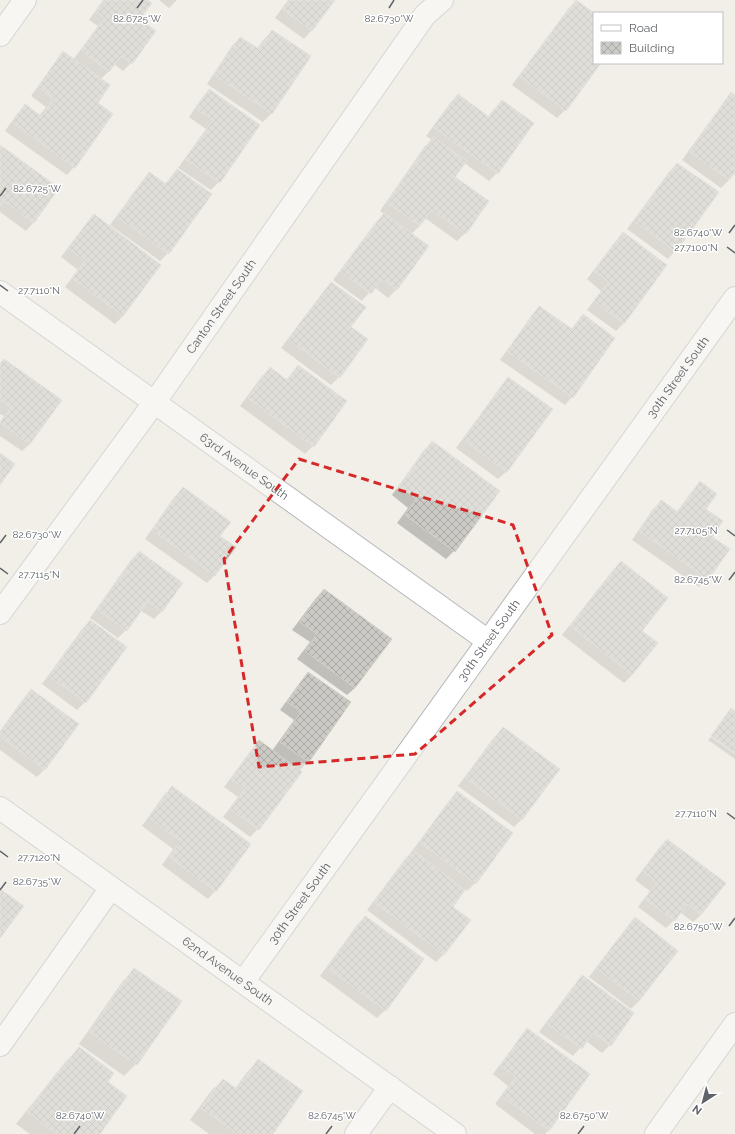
<svg xmlns="http://www.w3.org/2000/svg" width="735" height="1134" font-family="Raleway,sans-serif">
<style>
.shadow{fill:#0003}
.building{fill:url(#building-cross-hatch);stroke:#d6d1c6}
.lines{fill:none;stroke-linecap:round;stroke-linejoin:round}
.minor-casing{stroke:#b5b8bc;stroke-width:24}
.minor{stroke:#fff;stroke-width:22}
.marked{fill:none;stroke:#d62828;stroke-width:3;stroke-dasharray:8 5;stroke-linejoin:round}
.ticks{fill:none;stroke:#5f6368;stroke-width:1.5}
.labels{text-anchor:middle;dominant-baseline:central;stroke-width:3;stroke-linejoin:round;paint-order:stroke}
.street-label{font-size:12px;fill:#5f6368;stroke:#fff}
.ticks-label{font-size:10px;text-anchor:middle;fill:#5f6368;stroke:#fff;stroke-width:3;stroke-linejoin:round;paint-order:stroke}
</style>
<defs>
<pattern id="building-cross-hatch" width="8" height="8" patternUnits="userSpaceOnUse"><rect width="8" height="8" fill="#cccac5"/><path d="M0 0l8 8M0 8l8-8" fill="none" stroke="#a9a8a4"/></pattern>
</defs>
<rect width="100%" height="100%" fill="#f1efe8"/>
<g class="shadow">
<polygon points="103,0 147,0 139,20 131,63 123,71 114,64 109,71 100,80 96,103 74,167 67,175 5,131 17,114 25,106 39,116 46,107 31,96 56,61 63,53 73,60 98,26 89,20"/>
<polygon points="159,0 177,0 169,8"/>
<polygon points="288,0 334,0 311,31 304,39 275,18"/>
<polygon points="576,1 594,14 594,63 600,63 565,110 557,118 512,85 568,9"/>
<polygon points="272,31 310,56 271,114 263,122 207,84 232,46 240,38 257,49 264,39"/>
<polygon points="209,90 259,125 219,182 211,190 178,168 206,129 189,117 202,98"/>
<polygon points="732,94 735,96 735,171 729,180 721,188 682,160 724,102"/>
<polygon points="458,95 488,117 494,109 502,101 533,124 497,173 489,181 464,163 454,178 488,201 465,233 457,241 425,218 420,226 411,234 428,246 396,290 388,298 374,287 362,301 333,280 376,222 384,214 380,211 425,146 432,140 426,136 450,103"/>
<polygon points="0,146 58,189 33,223 26,231 0,212"/>
<polygon points="677,164 675,251 668,259 627,229 669,172"/>
<polygon points="177,171 168,253 160,261 110,225 142,181 150,174 165,184"/>
<polygon points="94,216 160,265 123,316 115,324 65,287 78,270 61,257 86,224"/>
<polygon points="623,234 624,323 616,331 587,310 601,291 587,279 615,242"/>
<polygon points="331,283 350,327 367,339 339,377 331,385 281,348 324,291"/>
<polygon points="539,307 571,330 575,324 583,316 572,397 565,405 500,360 532,315"/>
<polygon points="4,360 30,444 22,451 0,436 0,422 4,416 0,414 0,364"/>
<polygon points="298,366 313,446 305,454 240,406 262,376 270,369 286,380"/>
<polygon points="509,378 551,409 506,472 498,479 456,448 501,386"/>
<polygon points="432,442 498,491 454,551 446,559 397,523 408,508 392,495 424,450"/>
<polygon points="700,483 711,537 728,549 707,579 699,587 632,540 653,509 661,502 676,513 692,491"/>
<polygon points="183,488 219,536 215,575 207,583 145,539 175,496"/>
<polygon points="139,552 162,611 154,619 140,610 126,630 118,638 90,618 131,560"/>
<polygon points="621,562 641,631 657,643 632,675 624,683 562,635 613,570"/>
<polygon points="324,590 355,688 347,695 297,659 310,642 292,630 316,598"/>
<polygon points="90,621 125,647 85,702 77,710 42,684 82,629"/>
<polygon points="309,673 308,761 299,771 258,829 250,837 223,817 238,797 224,787 252,749 259,741 272,751 294,720 280,710 301,681"/>
<polygon points="31,691 45,769 37,777 0,750 0,731 23,699"/>
<polygon points="503,728 522,819 514,827 458,786 495,736"/>
<polygon points="711,737 735,754 735,759 708,740"/>
<polygon points="172,787 215,891 208,899 162,865 173,849 142,826 164,795"/>
<polygon points="457,793 475,883 467,891 465,889 451,907 444,954 436,962 367,910 405,859 413,851 412,851 449,801"/>
<polygon points="667,840 701,915 693,922 680,912 674,920 666,928 638,907 650,891 635,880 659,848"/>
<polygon points="365,917 385,1010 377,1018 320,976 357,925"/>
<polygon points="635,919 677,951 639,1001 631,1009 589,977 627,927"/>
<polygon points="134,969 136,1064 124,1076 79,1044 123,981"/>
<polygon points="583,976 610,1045 602,1053 586,1041 573,1056 539,1032 575,984"/>
<polygon points="528,1030 549,1130 545,1134 535,1134 495,1104 508,1086 493,1074 520,1038"/>
<polygon points="79,1048 106,1082 99,1134 30,1134 16,1124 67,1060"/>
<polygon points="259,1060 272,1134 209,1134 190,1120 211,1091 223,1080 235,1089 247,1072"/>
</g>
<g class="building">
<polygon points="104,0 148,0 152,3 140,19 156,31 132,64 121,56 109,72 81,50 105,18 96,12"/>
<polygon points="289,0 335,0 312,31 282,9"/>
<polygon points="576,0 594,13 594,63 601,63 566,111 519,76"/>
<polygon points="272,30 311,56 272,114 214,75 240,37 259,49"/>
<polygon points="63,51 110,85 98,103 113,114 75,168 12,122 25,104 41,116 53,99 38,87"/>
<polygon points="209,89 260,125 220,183 185,159 213,120 196,109"/>
<polygon points="731,92 735,95 735,173 729,180 690,152"/>
<polygon points="458,94 489,117 502,100 534,123 498,174 433,127"/>
<polygon points="433,137 467,161 455,177 489,201 466,234 432,210 420,226 387,203"/>
<polygon points="0,145 59,188 34,223 4,201 0,206"/>
<polygon points="677,163 719,192 676,252 634,221"/>
<polygon points="177,169 212,194 169,254 117,217 149,172 166,184"/>
<polygon points="384,213 429,246 397,290 382,279 371,294 340,271"/>
<polygon points="94,214 161,265 123,316 72,278 85,261 68,248"/>
<polygon points="623,232 667,265 624,324 594,301 609,282 594,271"/>
<polygon points="331,282 366,307 351,327 368,339 340,378 288,339"/>
<polygon points="539,306 572,329 583,314 615,338 573,398 507,351"/>
<polygon points="4,359 62,400 30,444 0,423 11,408 0,400 0,364"/>
<polygon points="298,365 347,401 314,447 248,398 270,367 287,380"/>
<polygon points="508,377 553,409 507,472 463,440"/>
<polygon points="432,441 500,491 455,552 405,515 416,499 399,486"/>
<polygon points="0,453 15,464 0,485"/>
<polygon points="700,481 717,494 706,509 723,521 712,537 730,549 708,580 639,531 661,500 678,512"/>
<polygon points="183,487 231,522 220,536 236,547 215,576 152,530"/>
<polygon points="139,551 183,583 162,612 148,601 127,631 97,610"/>
<polygon points="621,561 668,598 642,631 658,643 632,675 570,626"/>
<polygon points="324,589 392,639 355,688 305,651 317,634 300,622"/>
<polygon points="90,620 127,647 86,703 49,676"/>
<polygon points="308,672 351,702 309,762 280,742 301,712 287,702"/>
<polygon points="31,689 79,724 45,770 0,737 0,732"/>
<polygon points="731,708 735,711 735,753 711,736"/>
<polygon points="503,727 560,769 522,820 465,778"/>
<polygon points="259,740 302,772 259,830 230,809 245,789 231,779"/>
<polygon points="172,786 251,844 216,892 169,857 181,841 149,818"/>
<polygon points="457,791 513,833 476,884 419,842"/>
<polygon points="667,839 726,883 701,915 687,904 675,921 645,899 657,883 643,871"/>
<polygon points="413,850 465,890 453,907 471,920 444,955 374,902"/>
<polygon points="0,889 24,906 0,938"/>
<polygon points="365,916 424,959 386,1011 327,968"/>
<polygon points="635,917 678,951 639,1001 596,968"/>
<polygon points="134,968 182,1001 137,1065 89,1032"/>
<polygon points="582,975 634,1013 611,1046 593,1033 582,1049 547,1024"/>
<polygon points="527,1028 590,1074 549,1131 502,1096 516,1077 500,1066"/>
<polygon points="79,1047 114,1073 108,1082 127,1096 100,1134 57,1134 27,1112"/>
<polygon points="258,1059 303,1091 273,1134 237,1134 201,1108 223,1079 237,1089"/>
</g>
<g class="lines">
<defs>
<g id="minor">
<polyline points="0,35 25,0"/>
<path id="s1" d="M 0,292 L 488,641"/>
<path id="s2" d="M 0,613 L 154,403 L 425,15 L 442,0"/>
<path id="s3" d="M 0,808 L 455,1134"/>
<path id="s4" d="M 243,982 L 735,298"/>
<polyline points="0,1045 111,888"/>
<polyline points="356,1134 390,1087"/>
<polyline points="656,1134 735,1024"/>
</g>
</defs>
<use href="#minor" class="minor-casing"/>
<use href="#minor" class="minor"/>
</g>
<path d="M0 0H735V1134H0ZM 299,459 L 513,525 L 552,635 L 415,754 L 259,767 L 224,559 Z" fill="#f1efe8" fill-opacity=".55" fill-rule="evenodd"/>
<path class="marked" d="M 299,459 L 513,525 L 552,635 L 415,754 L 259,767 L 224,559 Z"/>
<path class="ticks" d="M 137,8 L 143,0M 389,8 L 394,0M 0,196 L 6,188M 729,233 L 735,225M 727,247 L 735,253M 0,285 L 8,291M 727,530 L 735,536M 0,543 L 6,535M 0,568 L 8,574M 729,580 L 735,572M 727,813 L 735,819M 0,851 L 8,857M 0,890 L 6,882M 729,926 L 735,918M 74,1134 L 80,1126M 326,1134 L 332,1126M 578,1134 L 584,1126"/>
<g class="labels">
<g class="street-label">
<text stroke="none"><textPath href="#s2" startOffset="378">Canton Street South</textPath></text>
<text stroke="none"><textPath href="#s4" startOffset="745">30th Street South</textPath></text>
<text stroke="none"><textPath href="#s1" startOffset="300">63rd Avenue South</textPath></text>
<text stroke="none"><textPath href="#s4" startOffset="421">30th Street South</textPath></text>
<text stroke="none"><textPath href="#s4" startOffset="97">30th Street South</textPath></text>
<text stroke="none"><textPath href="#s3" startOffset="280">62nd Avenue South</textPath></text>
</g>
</g>
<g class="ticks-label">
<text x="389" y="22">82.6730°W</text>
<text x="137" y="22">82.6725°W</text>
<text x="37" y="192">82.6725°W</text>
<text x="698" y="236">82.6740°W</text>
<text x="696" y="251">27.7100°N</text>
<text x="39" y="294">27.7110°N</text>
<text x="696" y="534">27.7105°N</text>
<text x="37" y="538">82.6730°W</text>
<text x="39" y="578">27.7115°N</text>
<text x="698" y="583">82.6745°W</text>
<text x="696" y="817">27.7110°N</text>
<text x="39" y="861">27.7120°N</text>
<text x="37" y="885">82.6735°W</text>
<text x="698" y="930">82.6750°W</text>
<text x="80" y="1119">82.6740°W</text>
<text x="332" y="1119">82.6745°W</text>
<text x="584" y="1119">82.6750°W</text>
</g>
<rect x="593" y="12" width="130" height="52" fill="#ffffff" stroke="#bfc1c3"/>
<rect x="601" y="25" width="20" height="6" fill="#ffffff" stroke="#bfc1c3"/>
<text x="629" y="32" font-size="12" fill="#5f6368">Road</text>
<rect x="601" y="42" width="20" height="12" fill="url(#building-cross-hatch)" stroke="#bfc1c3"/>
<text x="629" y="52" font-size="12" fill="#5f6368">Building</text>
<g transform="translate(703 1102) rotate(216)" stroke="#ffffff" stroke-width="3" paint-order="stroke">
<path d="M0-3L7 15L0 10L-7 15Z" fill="#5f6368"/>
<text y="-6" font-size="11" font-weight="bold" text-anchor="middle" fill="#5f6368">N</text>
</g>
</svg>
